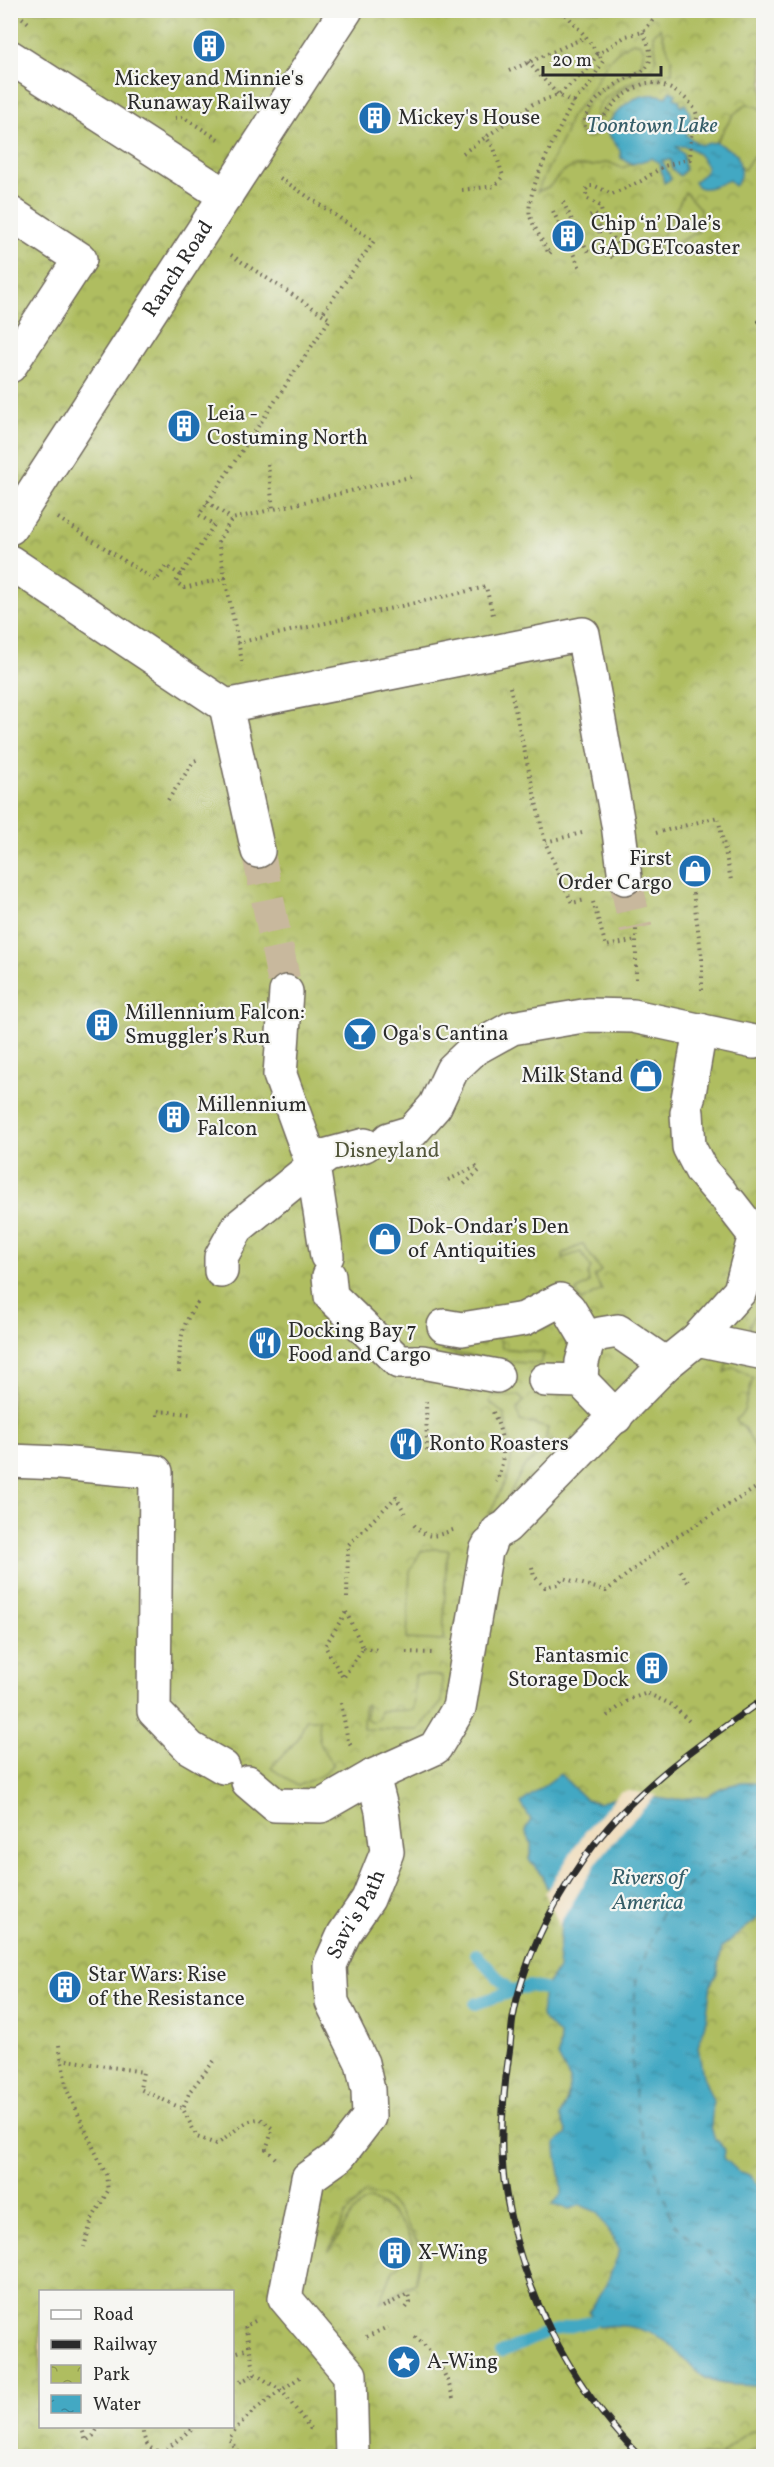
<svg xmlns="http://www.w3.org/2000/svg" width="774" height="2467" font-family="Vollkorn,serif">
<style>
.park{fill:url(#park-crowns);stroke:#6d7446;stroke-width:1.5;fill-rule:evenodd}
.garden{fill:#afbd60;stroke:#6d7446;stroke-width:1.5}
.water{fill:url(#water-ripples);stroke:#376a77;stroke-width:1.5}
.pier{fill:#efdbba}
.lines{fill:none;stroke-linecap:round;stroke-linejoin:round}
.stream{stroke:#43a8c3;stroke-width:12}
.ferry{stroke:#355d68;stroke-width:1.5;stroke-dasharray:8 6;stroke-linecap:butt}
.minor-tunnel{stroke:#c8b89d;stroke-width:33;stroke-dasharray:33 16;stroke-linecap:butt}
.minor-casing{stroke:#70695d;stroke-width:36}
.path{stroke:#70695d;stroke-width:4;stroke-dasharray:1.5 4.5;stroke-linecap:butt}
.minor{stroke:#fff;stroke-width:33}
.rail-casing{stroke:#2b2b2b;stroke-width:7}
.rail{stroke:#f6f6f2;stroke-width:4.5;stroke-dasharray:14;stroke-linecap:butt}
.labels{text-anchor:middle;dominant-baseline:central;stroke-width:4.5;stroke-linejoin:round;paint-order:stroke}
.poi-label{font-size:21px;fill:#2b2b2b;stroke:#f6f6f2;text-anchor:start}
.street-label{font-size:21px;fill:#2b2b2b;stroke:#f6f6f2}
.park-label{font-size:21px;fill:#53573b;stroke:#f6f6f2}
.water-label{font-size:22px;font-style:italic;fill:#355d68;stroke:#f6f6f2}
</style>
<defs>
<pattern id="park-crowns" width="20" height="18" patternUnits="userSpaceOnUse" patternTransform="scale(1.5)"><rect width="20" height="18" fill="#afbd60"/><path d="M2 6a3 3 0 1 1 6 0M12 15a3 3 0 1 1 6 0" fill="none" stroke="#8f9a4f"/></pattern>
<pattern id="water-ripples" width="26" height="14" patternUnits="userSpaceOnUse" patternTransform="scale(1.5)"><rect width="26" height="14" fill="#43a8c3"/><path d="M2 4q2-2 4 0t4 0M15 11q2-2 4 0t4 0" fill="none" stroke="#38899f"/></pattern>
</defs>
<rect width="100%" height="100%" fill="#f6f6f2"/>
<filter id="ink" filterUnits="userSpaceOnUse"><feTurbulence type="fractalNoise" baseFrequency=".0167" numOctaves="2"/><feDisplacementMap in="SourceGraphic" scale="12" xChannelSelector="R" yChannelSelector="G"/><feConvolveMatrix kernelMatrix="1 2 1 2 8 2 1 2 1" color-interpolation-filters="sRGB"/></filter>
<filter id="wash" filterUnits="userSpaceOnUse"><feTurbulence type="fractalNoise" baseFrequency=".008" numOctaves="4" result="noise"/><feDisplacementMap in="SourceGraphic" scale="24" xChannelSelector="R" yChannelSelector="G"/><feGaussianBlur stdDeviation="1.35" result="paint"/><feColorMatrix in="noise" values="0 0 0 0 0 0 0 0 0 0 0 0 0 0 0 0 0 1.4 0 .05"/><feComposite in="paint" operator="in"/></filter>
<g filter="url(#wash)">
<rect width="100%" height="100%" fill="#efdbba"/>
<path class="park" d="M 11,11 L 763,11 L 763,2456 L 11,2456 ZM 40,2292 L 232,2292 L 232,2426 L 40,2426 Z"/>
<g class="garden">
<path d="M 660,28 L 672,61 L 672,73 L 665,73 L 658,76 L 659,80 C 641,78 623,86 610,100 C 605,106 602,115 596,120 C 590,92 645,81 653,67 C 659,58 654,44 653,34 Z"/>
<path d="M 633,42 L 641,44 L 644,50 L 641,65 C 612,83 589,91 576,125 L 580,134 L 586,138 L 593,137 L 604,128 L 620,150 L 621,158 L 633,164 L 622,168 L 608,162 L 593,166 L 575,166 L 562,172 L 549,187 L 537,192 C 545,174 554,156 563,138 C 566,133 567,126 569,120 C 575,109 585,101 591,90 C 605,68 608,54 633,42 Z"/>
<polygon points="747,104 758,107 763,113 764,167 761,171 753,156 744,170 740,167 737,154 716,142 734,114"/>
<polygon points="685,192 700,209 699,231 675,244 655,251"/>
<polygon points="583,1244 601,1271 594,1276 602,1290 581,1301 576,1291 589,1283 588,1274 591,1268 581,1252 563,1258 563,1254"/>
<polygon points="763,1300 763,1339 753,1334 749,1326"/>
<polygon points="449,1331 461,1341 483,1345 486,1338 497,1337 501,1342 502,1348 544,1353 540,1364 498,1361 447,1352 433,1340"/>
<polygon points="732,1359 763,1366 763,1441 755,1447 744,1428 736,1420 744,1411 753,1378 734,1367 725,1372 726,1365"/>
<polygon points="493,1395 519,1396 524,1401 517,1409 520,1421 548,1428 545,1440 554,1442 524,1467 501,1510 489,1514 509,1474 512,1452 504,1414 489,1402"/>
<polygon points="434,1549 449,1550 446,1563 443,1641 407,1639 410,1571 421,1551"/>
<polygon points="415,1675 442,1676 442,1702 418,1730 363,1729 364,1706 367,1705 366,1718 372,1722 379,1718 380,1711 413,1710"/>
<path d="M 306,1719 L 319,1719 C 316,1739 321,1749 333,1764 L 323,1775 L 298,1786 L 271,1768 L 298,1739 Z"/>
<path d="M 363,2195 L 383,2196 L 399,2212 L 422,2249 L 415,2283 L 380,2303 L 393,2270 L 404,2259 L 412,2243 C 405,2223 389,2209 371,2199 C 349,2206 343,2236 328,2252 L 346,2215 Z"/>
<path d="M 763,2426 L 763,2444 L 743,2456 L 721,2456 C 732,2442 747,2432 763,2426 Z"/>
</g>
<g class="water">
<path d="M 670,91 L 676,94 L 674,98 L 679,100 L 681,107 L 685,104 C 693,115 691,122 686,135 L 700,145 L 716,142 L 737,154 C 740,165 744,178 734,186 L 729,180 C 720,184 699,195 694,182 L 705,173 L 707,166 C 699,154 691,143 676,147 L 683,154 L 685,170 L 680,176 L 672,169 L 671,160 L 662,160 L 671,179 L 664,183 L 660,164 L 652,158 L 633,164 L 621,158 L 620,150 L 604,128 C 621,106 637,88 667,97 Z"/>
<path d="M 560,1774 L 586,1800 L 599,1803 L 628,1794 L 670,1800 L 709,1796 C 718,1785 750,1779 763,1786 L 763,1914 L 722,1947 L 717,1973 L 711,1984 L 706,2020 L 698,2047 L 703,2076 L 713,2101 L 711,2127 L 715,2139 L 725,2150 L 724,2158 L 738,2171 L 750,2175 L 763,2190 L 763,2387 C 747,2384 728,2387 712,2381 C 694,2374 687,2360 674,2348 C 655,2330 624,2322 599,2327 L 593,2321 L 589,2312 L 607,2283 L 620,2250 L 597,2212 L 580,2205 L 570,2209 L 552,2205 L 562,2194 C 563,2177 555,2160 556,2143 L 567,2134 L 560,2116 L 567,2100 L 570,2080 L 558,2057 L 560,2036 L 541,2016 L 544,1989 L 558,1969 L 561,1921 L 542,1876 L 529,1860 C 530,1855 532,1848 531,1843 C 527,1830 521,1835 531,1820 L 521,1803 Z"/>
</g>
<polygon class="pier" points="629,1791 657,1795 626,1827 597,1862 558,1927 558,1922 545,1893 585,1832 620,1792"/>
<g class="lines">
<g class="stream">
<polyline points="476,1954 511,1992"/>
<polyline points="475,2004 529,1986 544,1989"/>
<polyline points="501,2353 548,2332 593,2321"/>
</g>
<polyline class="ferry" points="764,1843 707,1869 663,1908 636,1981 631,2053 638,2118 673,2223 755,2295 764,2301"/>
</g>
</g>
<g filter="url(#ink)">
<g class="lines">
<g class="minor-tunnel">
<polyline points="258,851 286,992"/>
<polyline points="625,878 636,929"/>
</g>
<defs>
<g id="minor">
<polyline points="10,57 226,196"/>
<polyline points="10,213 80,259 10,366"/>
<path id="s1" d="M 10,528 L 346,10"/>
<polyline points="10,562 226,706"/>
<polyline points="258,851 226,706 583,634 618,824 625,878"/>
<polyline points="688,1099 700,1030"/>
<polyline points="687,1113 689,1147 701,1170 721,1193"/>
<polyline points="389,1139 412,1132 435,1106 452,1070 474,1049 512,1028 589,1015 633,1016 754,1042"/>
<polyline points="730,1203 764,1247"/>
<polyline points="327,1256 313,1166 328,1155 365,1145"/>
<polyline points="221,1271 221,1257 237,1228 313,1166 280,1075 286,992"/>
<polyline points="329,1276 331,1296 399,1362 422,1362 497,1376"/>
<polyline points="444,1326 462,1329 524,1319 560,1300 569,1309 588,1341"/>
<polyline points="697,1339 740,1291 755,1235"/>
<polyline points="545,1380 581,1381 616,1417"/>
<polyline points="581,1381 582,1362 588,1341 600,1334 618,1331 666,1364"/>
<polyline points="10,1461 60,1463 156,1472 154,1711 190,1748 223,1767"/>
<polyline points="497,1532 506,1527 666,1364 697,1339 764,1353"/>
<polyline points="248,1782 275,1805 321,1806 373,1776 435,1748 459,1708 486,1551 489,1545"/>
<path id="s2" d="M 352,2456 L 350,2375 L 285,2298 L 308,2178 L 339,2156 L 369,2117 L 368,2090 L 362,2063 L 332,2002 L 330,1965 L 344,1934 L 368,1899 L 387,1852 L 382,1811 L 373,1776"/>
</g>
</defs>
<use href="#minor" class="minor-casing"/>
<g class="path">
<polyline points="13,10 31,25"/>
<polyline points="562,10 586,37 603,61 588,87 573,102"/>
<path d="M 528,62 L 558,95 L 573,102 C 562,125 524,192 530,216 C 532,224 545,245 549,254 L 551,252"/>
<polyline points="509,71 586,37"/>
<polyline points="495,108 505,123"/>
<polyline points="175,118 183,117 218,139"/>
<polyline points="463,153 533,104 558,95 586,71 597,55 626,36 643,32 661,10"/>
<polyline points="280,178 374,241 322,314"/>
<polyline points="462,190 495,186 503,176 494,148 485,136"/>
<polyline points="563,202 589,254"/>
<polyline points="553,211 580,268"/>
<path d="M 590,216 L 594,214 L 598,217 C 600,231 598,242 605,254 L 614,258 L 617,245 L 607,230 L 600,206 L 588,199 L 585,191 L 589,186 L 595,186 L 612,194 L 641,181 L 664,166 L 690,159 C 691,150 690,140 692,131 C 693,127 696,122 697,118 C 697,100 663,81 647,83 C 641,84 632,90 626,94 C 611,103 605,118 592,130 L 586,130 C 579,110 606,90 622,81 C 630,76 646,73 649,63 C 653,53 647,41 643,32"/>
<polyline points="231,255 330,319 199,515 214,525 176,582 184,588 225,578 243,666"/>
<polyline points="268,464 273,509"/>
<polyline points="207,502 232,519"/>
<polyline points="58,518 156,581 166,566 181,575"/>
<polyline points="225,578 218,541 232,519 414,476"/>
<polyline points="237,643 486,587 493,615"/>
<polyline points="510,687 545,842"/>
<polyline points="168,800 194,761 199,759"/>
<polyline points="582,833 545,842 572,903 586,900"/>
<polyline points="656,833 718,817 731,880"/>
<polyline points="693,893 702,959 702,993"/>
<polyline points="593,902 606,946 637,940"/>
<polyline points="636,979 636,929"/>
<polyline points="759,994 764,978"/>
<polyline points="209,1035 247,1041"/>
<polyline points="638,1062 659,1063"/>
<polyline points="448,1180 476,1167 479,1171 462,1186"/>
<path d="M 179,1372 C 179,1344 181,1322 200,1300"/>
<polyline points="426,1401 427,1451"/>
<path d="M 493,1412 C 504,1435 507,1459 496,1482"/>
<polyline points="157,1416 157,1411 192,1414"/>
<path d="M 414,1525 C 430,1542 436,1535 456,1529"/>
<polyline points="532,1567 534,1576 545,1587 558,1584 563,1578 606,1591 670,1541 764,1483"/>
<polyline points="680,1571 690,1585"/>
<polyline points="347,1598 348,1545 396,1497 405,1513"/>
<polygon points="346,1612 363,1648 343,1678 325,1646"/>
<polyline points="363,1648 379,1650"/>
<polyline points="406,1652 432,1653"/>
<polyline points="341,1703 348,1741 351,1746"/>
<polyline points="607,1716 630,1699 647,1693 672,1705 691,1723"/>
<polyline points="59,2045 67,2090 106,2175 108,2191 92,2219 84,2247"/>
<polyline points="61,2059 143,2072 140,2089 183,2109"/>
<path d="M 214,2061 L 190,2091 L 183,2109 L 197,2137 L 216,2144 C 233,2136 241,2119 261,2119 L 273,2129 L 266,2149 L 276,2159"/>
<polyline points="383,2307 408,2294 410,2303 406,2308"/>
<polyline points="255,2321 245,2326 255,2374 282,2391 310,2428 314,2429"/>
<polyline points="366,2337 388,2327"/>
<path d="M 415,2337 C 433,2350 448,2376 453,2398"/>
<polyline points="232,2354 249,2348"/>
<polyline points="240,2382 255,2374"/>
<polyline points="81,2426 86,2441 93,2436 99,2426"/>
<path d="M 142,2426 C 144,2442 147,2450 163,2452 L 195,2426"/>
<path d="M 241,2456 L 229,2439 C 242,2415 281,2391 303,2375"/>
</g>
<use href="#minor" class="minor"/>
<defs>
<g id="rail">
<polyline points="761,321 764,316"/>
<polyline points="763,631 764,632"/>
<path d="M 640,2456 C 567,2382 518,2284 504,2180 C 499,2139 503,2095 509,2054 C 511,2042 511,2030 513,2018 C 523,1961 552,1904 585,1857 C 631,1791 698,1745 764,1699"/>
</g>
</defs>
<use href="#rail" class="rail-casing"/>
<use href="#rail" class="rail"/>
</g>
</g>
<defs>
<symbol id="building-disc" viewBox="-11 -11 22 22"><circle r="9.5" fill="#1f6fb2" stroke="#f6f6f2"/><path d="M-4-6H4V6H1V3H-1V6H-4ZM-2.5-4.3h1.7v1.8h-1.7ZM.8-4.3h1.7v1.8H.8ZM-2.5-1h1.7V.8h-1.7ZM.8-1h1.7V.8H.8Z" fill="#fff"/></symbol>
<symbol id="shop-disc" viewBox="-11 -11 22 22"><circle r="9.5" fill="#1f6fb2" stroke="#f6f6f2"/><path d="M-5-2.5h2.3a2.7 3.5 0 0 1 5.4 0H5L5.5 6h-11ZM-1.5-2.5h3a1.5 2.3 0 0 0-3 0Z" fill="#fff"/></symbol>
<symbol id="bar-disc" viewBox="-11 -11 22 22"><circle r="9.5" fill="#1f6fb2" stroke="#f6f6f2"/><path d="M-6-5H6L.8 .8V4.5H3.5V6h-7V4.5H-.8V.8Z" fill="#fff"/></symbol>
<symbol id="restaurant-disc" viewBox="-11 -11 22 22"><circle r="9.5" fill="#1f6fb2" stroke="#f6f6f2"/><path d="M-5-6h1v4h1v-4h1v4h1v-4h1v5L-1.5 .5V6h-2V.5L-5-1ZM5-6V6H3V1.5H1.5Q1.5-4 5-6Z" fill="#fff"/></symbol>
<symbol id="sight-disc" viewBox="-11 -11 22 22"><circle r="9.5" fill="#1f6fb2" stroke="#f6f6f2"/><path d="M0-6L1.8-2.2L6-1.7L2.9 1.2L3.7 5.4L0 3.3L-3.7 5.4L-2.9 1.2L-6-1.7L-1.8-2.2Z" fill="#fff"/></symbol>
</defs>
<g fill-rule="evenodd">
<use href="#building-disc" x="190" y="27" width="38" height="38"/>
<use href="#building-disc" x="356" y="99" width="38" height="38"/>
<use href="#building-disc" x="549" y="217" width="38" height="38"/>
<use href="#building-disc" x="165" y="407" width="38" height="38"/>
<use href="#shop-disc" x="676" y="852" width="38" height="38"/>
<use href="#building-disc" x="83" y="1006" width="38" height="38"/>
<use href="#bar-disc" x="341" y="1015" width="38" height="38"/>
<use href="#shop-disc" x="627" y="1057" width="38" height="38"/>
<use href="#building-disc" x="155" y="1098" width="38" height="38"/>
<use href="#shop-disc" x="366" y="1220" width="38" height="38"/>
<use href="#restaurant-disc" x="246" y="1324" width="38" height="38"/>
<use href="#restaurant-disc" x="387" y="1425" width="38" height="38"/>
<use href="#building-disc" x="633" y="1649" width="38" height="38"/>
<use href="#building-disc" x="46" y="1968" width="38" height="38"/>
<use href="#building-disc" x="376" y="2234" width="38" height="38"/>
<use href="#sight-disc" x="385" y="2343" width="38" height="38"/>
</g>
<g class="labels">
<g class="poi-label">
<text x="209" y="79" text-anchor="middle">Mickey and Minnie's<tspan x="209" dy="24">Runaway Railway</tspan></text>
<text x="398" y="118">Mickey's House</text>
<text x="591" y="224">Chip ‘n’ Dale’s<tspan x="591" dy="24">GADGETcoaster</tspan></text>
<text x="207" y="414">Leia -<tspan x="207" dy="24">Costuming North</tspan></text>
<text x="672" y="859" text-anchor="end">First<tspan x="672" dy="24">Order Cargo</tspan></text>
<text x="125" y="1013">Millennium Falcon:<tspan x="125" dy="24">Smuggler’s Run</tspan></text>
<text x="383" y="1034">Oga's Cantina</text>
<text x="623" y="1076" text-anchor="end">Milk Stand</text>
<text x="197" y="1105">Millennium<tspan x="197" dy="24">Falcon</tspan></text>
<text x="408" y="1227">Dok-Ondar’s Den<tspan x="408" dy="24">of Antiquities</tspan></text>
<text x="288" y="1331">Docking Bay 7<tspan x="288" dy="24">Food and Cargo</tspan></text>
<text x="429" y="1444">Ronto Roasters</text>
<text x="629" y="1656" text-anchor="end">Fantasmic<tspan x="629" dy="24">Storage Dock</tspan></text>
<text x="88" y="1975">Star Wars: Rise<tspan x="88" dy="24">of the Resistance</tspan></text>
<text x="418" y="2253">X-Wing</text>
<text x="427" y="2362">A-Wing</text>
</g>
<g class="street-label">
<text stroke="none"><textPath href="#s1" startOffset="309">Ranch Road</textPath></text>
<text stroke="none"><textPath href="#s2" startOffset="608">Savi's Path</textPath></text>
</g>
<g class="park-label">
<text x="387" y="1151">Disneyland</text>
</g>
<g class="water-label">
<text x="652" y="126">Toontown Lake</text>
<text x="648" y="1878">Rivers of<tspan x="648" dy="25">America</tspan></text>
</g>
</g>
<rect width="774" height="2467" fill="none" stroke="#f6f6f2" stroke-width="36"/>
<rect x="39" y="2290" width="195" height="138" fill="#f6f6f2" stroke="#a5a5a2" stroke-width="1.5"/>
<rect x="51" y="2310" width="30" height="9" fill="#ffffff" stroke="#a5a5a2" stroke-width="1.5"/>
<text x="93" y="2320" font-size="18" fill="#2b2b2b">Road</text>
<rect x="51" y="2340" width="30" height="9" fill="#2b2b2b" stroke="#a5a5a2" stroke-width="1.5"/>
<text x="93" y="2350" font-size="18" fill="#2b2b2b">Railway</text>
<rect x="51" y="2365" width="30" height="18" fill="url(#park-crowns)" stroke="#a5a5a2" stroke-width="1.5"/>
<text x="93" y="2380" font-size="18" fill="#2b2b2b">Park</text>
<rect x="51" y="2395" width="30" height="18" fill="url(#water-ripples)" stroke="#a5a5a2" stroke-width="1.5"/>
<text x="93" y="2410" font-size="18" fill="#2b2b2b">Water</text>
<path d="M543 66v9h118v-9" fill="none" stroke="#2b2b2b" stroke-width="3"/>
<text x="552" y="66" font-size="18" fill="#2b2b2b" stroke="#f6f6f2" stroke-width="4.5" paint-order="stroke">20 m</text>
</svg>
